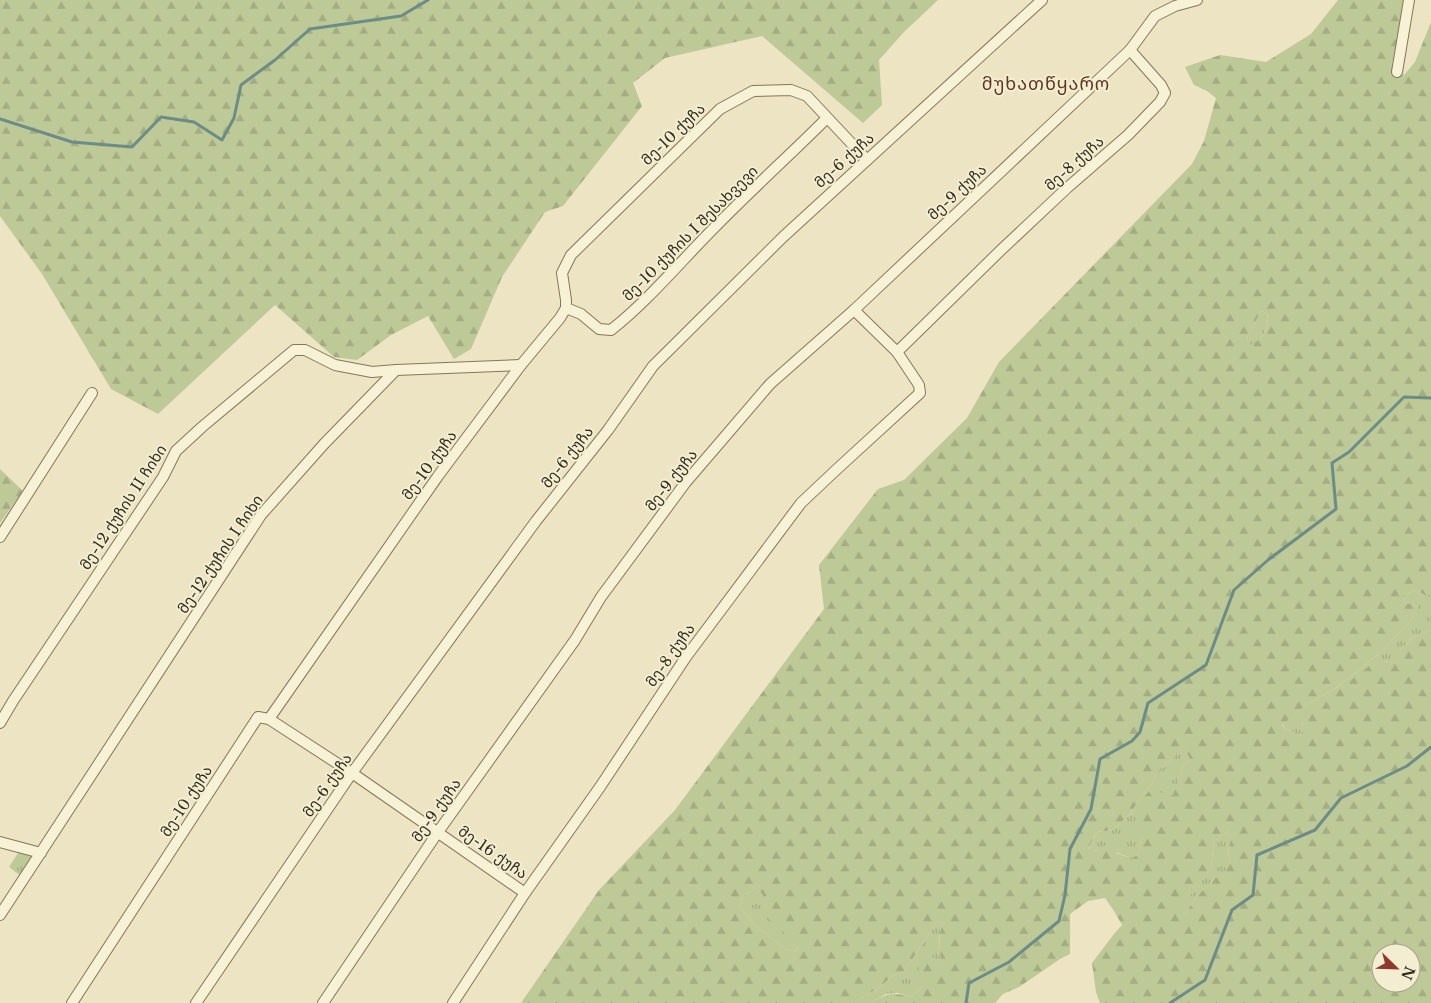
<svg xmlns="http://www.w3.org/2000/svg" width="1431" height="1003" font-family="'Libre Baskerville','Noto Sans Georgian',serif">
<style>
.grass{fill:url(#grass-tufts)}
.forest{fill:url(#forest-firs);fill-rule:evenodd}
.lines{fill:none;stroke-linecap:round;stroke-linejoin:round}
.stream{stroke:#6c8c88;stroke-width:3}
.minor-casing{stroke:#85765a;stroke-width:12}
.minor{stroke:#f7f1d5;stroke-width:10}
.labels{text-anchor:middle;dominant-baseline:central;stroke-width:4;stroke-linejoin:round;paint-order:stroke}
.street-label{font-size:15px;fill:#352c1e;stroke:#f3eed1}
.quarter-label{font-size:18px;letter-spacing:1px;fill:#60351f;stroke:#f3eed1}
</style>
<defs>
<pattern id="grass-tufts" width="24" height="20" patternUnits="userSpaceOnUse" patternTransform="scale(1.25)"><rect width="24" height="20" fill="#bdc996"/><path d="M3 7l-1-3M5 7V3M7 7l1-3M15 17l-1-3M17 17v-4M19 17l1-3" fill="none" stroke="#a3ad81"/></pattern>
<pattern id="forest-firs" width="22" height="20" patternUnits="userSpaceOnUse" patternTransform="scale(1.25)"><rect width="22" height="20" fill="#bdc996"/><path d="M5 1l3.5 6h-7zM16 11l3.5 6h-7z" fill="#a3ad81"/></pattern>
</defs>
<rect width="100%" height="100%" fill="#ece4c2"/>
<g class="grass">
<path d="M 1261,311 L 1267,313 C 1269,321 1266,332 1261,338 C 1258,341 1253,344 1250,346 L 1247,338 Z"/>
<polygon points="1416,590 1426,596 1431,593 1431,630 1412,638 1400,650 1403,658 1394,663 1383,661 1303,720 1301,735 1286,729 1282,724 1306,705 1339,686 1382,651 1411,620 1418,605 1405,603 1404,595"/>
<polygon points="1184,745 1190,760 1183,766 1173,796 1164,793 1142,836 1138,855 1131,858 1115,852 1088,850 1097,832 1113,830 1131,813 1140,798 1152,784 1158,770 1171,760"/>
<polygon points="1228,831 1231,839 1228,850 1230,863 1222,878 1215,878 1197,896 1185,914 1181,907 1211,868 1214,841"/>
<polygon points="20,850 38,854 22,877 9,867"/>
<polygon points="756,888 763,895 798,946 797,952 785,949 755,925 739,906 743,896"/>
<path d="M 937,921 L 943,923 C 938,935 939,946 941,959 L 938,964 L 931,955 L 923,979 L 923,986 L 911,997 L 897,993 L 886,994 L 870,1003 L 855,1003 L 867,994 L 876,990 L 894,975 L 904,972 Z"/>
</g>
<g class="forest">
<polygon points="0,0 938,0 904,32 879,60 882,105 863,123 762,36 665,58 633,83 642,106 563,206 545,212 502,277 471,349 454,359 428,316 391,335 357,360 334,357 275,305 158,414 111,389 42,274 0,216"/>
<path d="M 1338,0 L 1405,0 L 1392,65 L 1404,75 L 1415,62 L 1431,22 L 1431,593 L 1426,596 L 1416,590 L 1404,595 L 1405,603 L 1418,605 L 1411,620 L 1382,651 L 1339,686 L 1306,705 L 1282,725 L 1286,729 L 1301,735 L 1303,720 L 1314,709 L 1373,663 L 1383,661 L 1394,663 L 1402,658 L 1399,651 L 1412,638 L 1431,630 L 1431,1003 L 1100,1003 L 1096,992 L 1092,963 L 1114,934 L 1122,925 L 1114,911 L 1105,898 L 1088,901 L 1070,914 L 1070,954 L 1060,959 L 1019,987 L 1003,994 L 995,1003 L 870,1003 C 888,993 891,992 911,997 L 923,986 L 923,979 L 918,974 L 919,967 L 926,953 L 931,955 L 938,963 L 941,959 C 939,946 938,936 943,923 L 937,921 L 904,972 L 894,975 L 876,990 L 867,994 L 855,1003 L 521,1003 L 599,890 L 675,810 L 824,609 L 819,565 L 878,489 L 904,480 L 967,418 L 999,362 L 1192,164 L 1204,141 L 1216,98 L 1207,91 L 1194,85 L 1185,67 L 1220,55 L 1266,62 L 1311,34 ZM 1261,311 L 1267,313 C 1269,321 1266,332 1261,338 C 1258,341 1253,343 1250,345 L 1247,338 ZM 1184,746 L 1190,760 L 1183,766 L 1173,795 L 1164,793 L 1148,792 L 1138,806 L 1142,836 L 1138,855 L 1131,858 L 1116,853 L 1110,842 L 1097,851 L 1088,849 L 1097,832 L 1113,830 L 1131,813 L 1140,798 L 1152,784 L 1158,770 L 1171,760 ZM 1228,831 L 1231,839 L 1228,850 L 1230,863 L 1222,878 L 1215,878 L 1197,896 L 1185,914 L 1182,907 L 1211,868 L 1214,841 ZM 756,888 L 763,895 L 764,914 L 798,946 L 797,952 L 785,949 L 755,925 L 739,906 L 743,896 ZM 1381,953 L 1411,953 L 1411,983 L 1381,983 Z"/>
<polygon points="0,469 23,491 0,523"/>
</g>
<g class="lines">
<g class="stream">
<polyline points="0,119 72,142 132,147 161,117 194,122 222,140 234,118 241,85 275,60 310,29 401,16 428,0"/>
<polyline points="966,1003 969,983 1009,962 1059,921 1065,895 1070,849 1091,809 1100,759 1132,741 1140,732 1148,703 1206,665 1234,590 1268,560 1336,509 1332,463 1349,452 1404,397 1431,398"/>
<polyline points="1170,1003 1205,980 1232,910 1253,895 1257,855 1315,830 1341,798 1407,766 1431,747"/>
</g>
<defs>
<g id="minor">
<polyline points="1397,72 1409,0"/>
<path d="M 566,308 L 581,314 L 599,329 L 611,330 C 649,300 680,262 714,228 C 751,190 790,155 827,118"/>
<polyline points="897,352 1001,250 1067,188 1128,135 1160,102 1165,93 1161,85 1130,50"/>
<polyline points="0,537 92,393"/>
<polyline points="269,719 352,773 525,893"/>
<polyline points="0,723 13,701 163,477 176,451 202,427 294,350 305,350 335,365 372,372 396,370"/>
<polyline points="0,842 41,853"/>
<polyline points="0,915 261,515 324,444 396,370 521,365"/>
<polyline points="72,1003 258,717 269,719 438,476 521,365 560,318 566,308 566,300 562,273 571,255 720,109 753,91 791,90 807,96 867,160"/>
<polyline points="196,1003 352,773 536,521 608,430 653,366 783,237 1042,0"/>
<polyline points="323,1003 438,832 575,640 601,597 686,482 770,384 854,310 1130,50 1155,16 1175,6 1197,0"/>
<polyline points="453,1003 525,893 600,787 686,657 801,503 836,470 920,393 919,385 897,352 854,310"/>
</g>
</defs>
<use href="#minor" class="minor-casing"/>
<use href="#minor" class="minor"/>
</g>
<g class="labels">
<g class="street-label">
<text transform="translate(673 134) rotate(-44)">მე-10 ქუჩა</text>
<text transform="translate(844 160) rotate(-42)">მე-6 ქუჩა</text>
<text transform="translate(1074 163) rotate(-42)">მე-8 ქუჩა</text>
<text transform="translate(957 192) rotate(-43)">მე-9 ქუჩა</text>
<text transform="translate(690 233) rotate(-45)">მე-10 ქუჩის I შესახვევი</text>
<text transform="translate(567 457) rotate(-52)">მე-6 ქუჩა</text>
<text transform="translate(429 465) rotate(-54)">მე-10 ქუჩა</text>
<text transform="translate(671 480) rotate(-52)">მე-9 ქუჩა</text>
<text transform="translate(123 507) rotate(-57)">მე-12 ქუჩის II ჩიხი</text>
<text transform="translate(220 554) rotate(-56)">მე-12 ქუჩის I ჩიხი</text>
<text transform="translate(670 655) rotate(-55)">მე-8 ქუჩა</text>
<text transform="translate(327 785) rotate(-55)">მე-6 ქუჩა</text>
<text transform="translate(186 801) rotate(-57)">მე-10 ქუჩა</text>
<text transform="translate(436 810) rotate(-55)">მე-9 ქუჩა</text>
<text transform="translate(493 852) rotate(35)">მე-16 ქუჩა</text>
</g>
<g class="quarter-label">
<text x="1046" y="84">მუხათწყარო</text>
</g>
</g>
<g transform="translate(1396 968) rotate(113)"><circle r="24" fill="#f3eed1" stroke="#a7a089"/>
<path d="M0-4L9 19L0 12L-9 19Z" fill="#91392d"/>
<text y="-8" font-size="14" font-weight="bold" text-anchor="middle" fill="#352c1e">N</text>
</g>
</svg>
